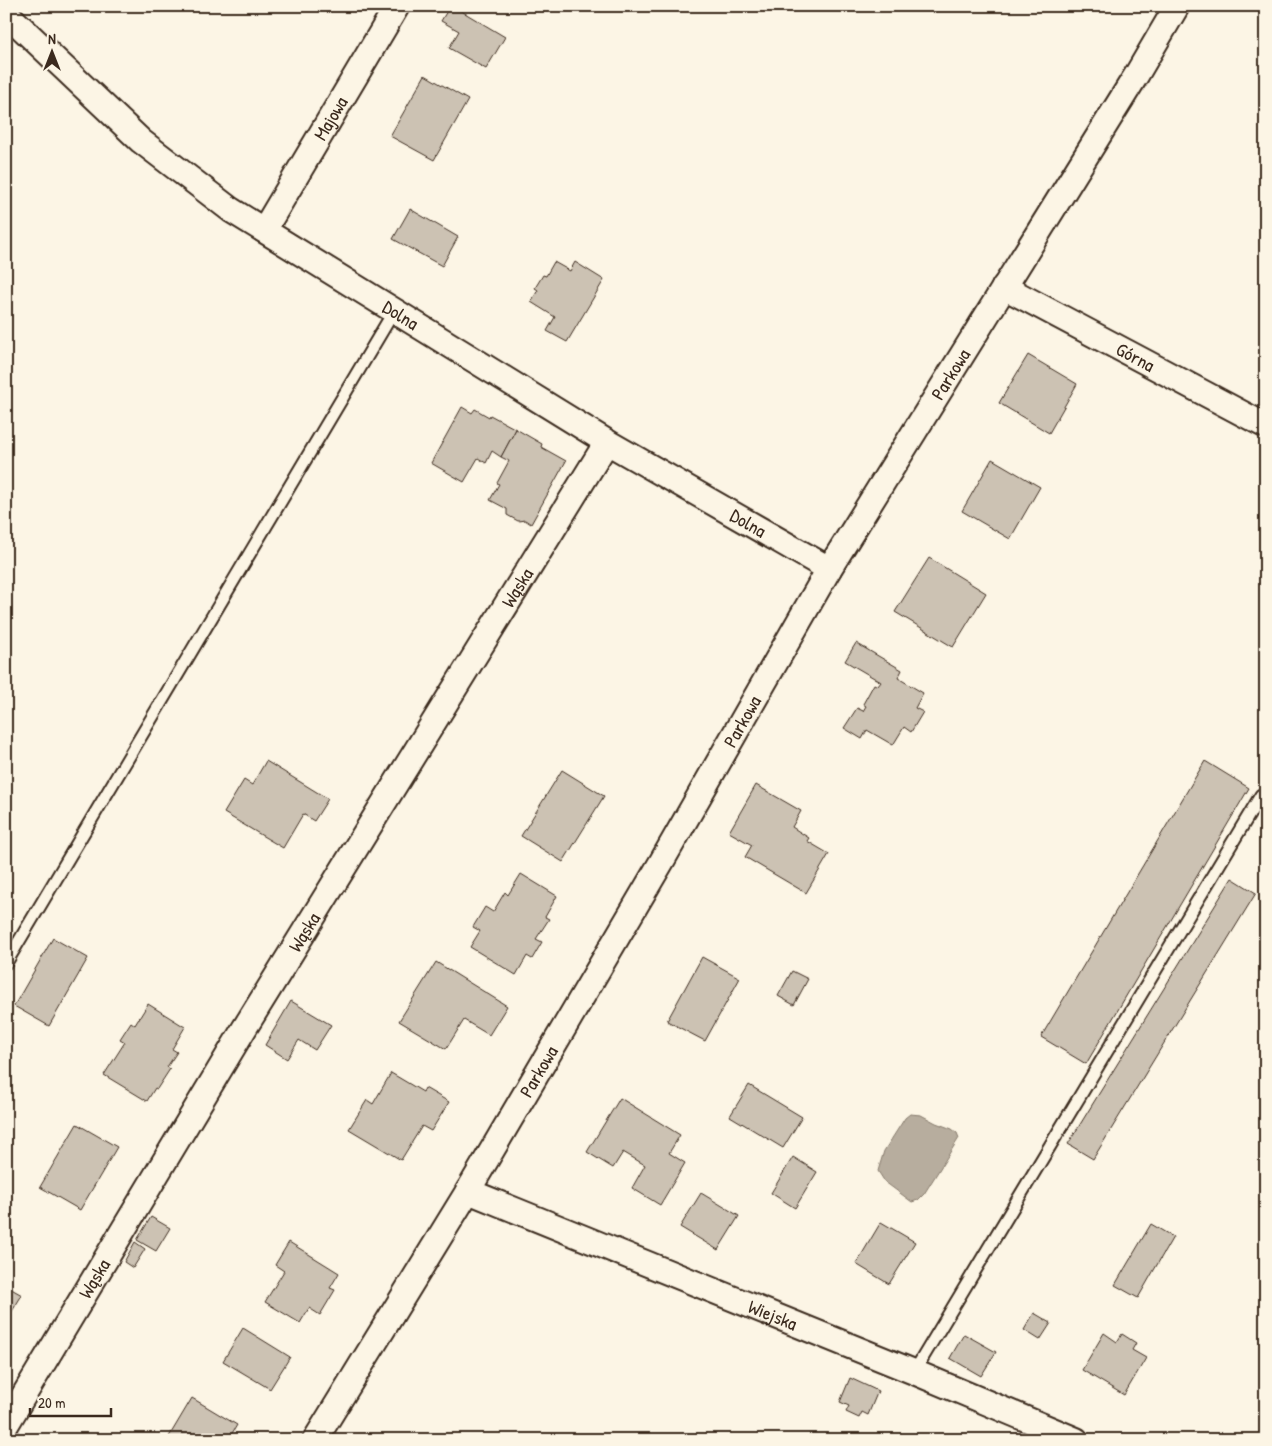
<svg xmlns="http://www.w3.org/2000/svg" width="1272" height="1446" font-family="'Patrick Hand',sans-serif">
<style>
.water{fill:#b7ad9e;stroke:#85796b}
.building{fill:#ccc2b3;stroke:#3b2a1e}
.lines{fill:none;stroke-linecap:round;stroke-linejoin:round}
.service-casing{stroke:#3b2a1e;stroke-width:15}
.minor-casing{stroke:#3b2a1e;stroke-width:28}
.service{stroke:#fcf5e5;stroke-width:11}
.minor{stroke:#fcf5e5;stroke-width:24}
.labels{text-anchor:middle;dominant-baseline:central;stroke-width:4;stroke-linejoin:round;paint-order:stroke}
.street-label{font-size:19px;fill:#3b2a1e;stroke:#fcf5e5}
</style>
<rect width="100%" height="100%" fill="#fcf5e5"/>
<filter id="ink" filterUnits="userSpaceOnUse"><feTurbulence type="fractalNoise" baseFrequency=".02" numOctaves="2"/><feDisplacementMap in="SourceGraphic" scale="10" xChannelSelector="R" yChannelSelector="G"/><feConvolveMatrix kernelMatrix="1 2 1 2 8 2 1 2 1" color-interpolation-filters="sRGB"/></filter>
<g filter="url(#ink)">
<polygon class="water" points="910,1114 921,1115 936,1123 952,1129 957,1133 959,1138 924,1194 918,1200 912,1202 885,1182 878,1171 884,1151 905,1118"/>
<g class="building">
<polygon points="450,6 453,6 505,37 486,69 449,48 459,31 441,21"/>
<polygon points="425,75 468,100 434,160 390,136"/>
<polygon points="410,209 458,237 442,266 393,239"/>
<polygon points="554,262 570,271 575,262 604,280 567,342 547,331 555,317 531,302 538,290 535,288 543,275 546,276"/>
<polygon points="1028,355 1077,384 1049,433 999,403"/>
<polygon points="462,407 472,413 475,409 489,417 490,415 516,429 501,457 492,451 486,463 478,458 464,482 431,463"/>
<polygon points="516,429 542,444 541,447 566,461 531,524 525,520 518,521 507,515 507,509 490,500 499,484 497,483 509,461 501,457"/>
<polygon points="992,459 1040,487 1010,539 962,511"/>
<polygon points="929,558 986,593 953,647 895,612"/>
<polygon points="856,643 902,670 898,678 923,693 915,708 923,712 911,732 904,727 893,745 867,730 862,739 844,728 857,708 863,711 866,706 863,704 874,684 878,686 881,682 845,661"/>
<polygon points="266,761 328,799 314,821 303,814 283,848 224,813 244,780 252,785"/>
<polygon points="1205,761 1249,788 1086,1064 1041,1037"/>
<polygon points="562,770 604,796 563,862 521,836"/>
<polygon points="756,785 801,811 792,827 809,838 807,841 829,854 806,893 745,857 752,845 729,832"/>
<polygon points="521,874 557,896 545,917 549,919 536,939 542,942 532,959 527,956 516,975 470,947 480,931 473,927 485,907 493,912 505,892 508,895"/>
<polygon points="1232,878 1256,893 1093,1159 1068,1144"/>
<polygon points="53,938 88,958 49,1026 14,1006"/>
<polygon points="702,957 740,978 705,1041 667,1021"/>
<polygon points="436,962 507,1006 489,1035 464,1020 446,1049 399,1021"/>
<polygon points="792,971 808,979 794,1005 778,996"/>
<polygon points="291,1001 331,1025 315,1050 299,1040 287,1059 265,1045"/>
<polygon points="148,1004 185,1027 172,1049 177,1052 167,1067 170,1069 157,1089 155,1088 147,1101 104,1075 125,1042 120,1039 131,1022 135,1025"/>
<polygon points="391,1073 423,1092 425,1088 449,1102 431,1131 422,1126 401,1160 349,1129 367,1100 373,1104"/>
<polygon points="749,1085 802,1117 783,1148 730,1116"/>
<polygon points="620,1098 680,1135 669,1153 685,1163 660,1205 632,1188 645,1165 623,1152 613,1168 587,1152"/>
<polygon points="77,1124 117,1147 80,1210 40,1187"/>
<polygon points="793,1157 817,1172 795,1208 771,1193"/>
<polygon points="701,1193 739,1216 718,1250 680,1227"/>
<polygon points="151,1217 170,1228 156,1251 137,1240"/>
<polygon points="881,1222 915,1242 889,1284 856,1264"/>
<polygon points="1151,1224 1173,1237 1138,1298 1115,1285"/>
<polygon points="135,1242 145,1249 133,1268 124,1262"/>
<polygon points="289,1242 339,1273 330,1288 335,1290 320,1315 309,1308 300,1323 265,1302 284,1271 275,1265"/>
<polygon points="6,1286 22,1295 6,1321"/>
<polygon points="1034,1313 1051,1323 1040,1340 1024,1330"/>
<polygon points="243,1328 290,1357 270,1389 223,1361"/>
<polygon points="1104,1333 1117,1342 1122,1334 1136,1343 1132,1350 1146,1358 1124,1395 1082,1370"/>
<polygon points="964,1334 996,1352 981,1376 950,1358"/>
<polygon points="850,1378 878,1391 868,1415 862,1412 859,1418 846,1412 849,1406 840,1402"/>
<polygon points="192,1398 237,1425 228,1440 167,1440"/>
</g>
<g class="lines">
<defs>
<g id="service">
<polyline points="6,963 394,311"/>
<polyline points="914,1372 1261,795"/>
</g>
<g id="minor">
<path id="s1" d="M 6,13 L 141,141 L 231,210 L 607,442 L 829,569"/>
<path id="s2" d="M 264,230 L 397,6"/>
<path id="s3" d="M 1004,287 L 1266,426"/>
<path id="s4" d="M 468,1191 L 914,1372 L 1076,1440"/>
<path id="s5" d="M 6,1425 L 244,1029 L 607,442"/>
<path id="s6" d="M 315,1440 L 468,1191 L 662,861 L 829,569 L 1137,74 L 1177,6"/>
</g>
</defs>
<use href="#service" class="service-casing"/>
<use href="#minor" class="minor-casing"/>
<use href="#service" class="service"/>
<use href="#minor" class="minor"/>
</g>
</g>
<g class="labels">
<g class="street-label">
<text stroke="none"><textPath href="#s2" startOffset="130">Majowa</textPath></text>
<text stroke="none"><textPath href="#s1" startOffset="499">Dolna</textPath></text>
<text stroke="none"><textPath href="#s3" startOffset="149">Górna</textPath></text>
<text stroke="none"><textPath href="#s6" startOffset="1241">Parkowa</textPath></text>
<text stroke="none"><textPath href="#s1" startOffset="904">Dolna</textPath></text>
<text stroke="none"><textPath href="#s5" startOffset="981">Wąska</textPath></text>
<text stroke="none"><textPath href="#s6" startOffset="836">Parkowa</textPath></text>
<text stroke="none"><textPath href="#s5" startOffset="576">Wąska</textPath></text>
<text stroke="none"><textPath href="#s6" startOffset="431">Parkowa</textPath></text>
<text stroke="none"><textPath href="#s5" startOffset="171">Wąska</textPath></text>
<text stroke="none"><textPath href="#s4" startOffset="329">Wiejska</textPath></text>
</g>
</g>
<rect width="1272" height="1446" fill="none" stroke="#fcf5e5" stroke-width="25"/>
<rect x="12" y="12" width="1247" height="1421" fill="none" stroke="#3b2a1e" stroke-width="2" filter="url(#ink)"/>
<g transform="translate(52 52)" stroke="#fcf5e5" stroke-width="4" paint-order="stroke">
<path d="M0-4L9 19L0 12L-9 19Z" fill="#3b2a1e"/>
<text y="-8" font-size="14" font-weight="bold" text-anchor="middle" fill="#3b2a1e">N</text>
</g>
<path d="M30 1408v8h81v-8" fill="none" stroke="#3b2a1e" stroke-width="2.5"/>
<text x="38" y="1408" font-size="15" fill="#3b2a1e" stroke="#fcf5e5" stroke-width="4" paint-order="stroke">20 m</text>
</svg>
